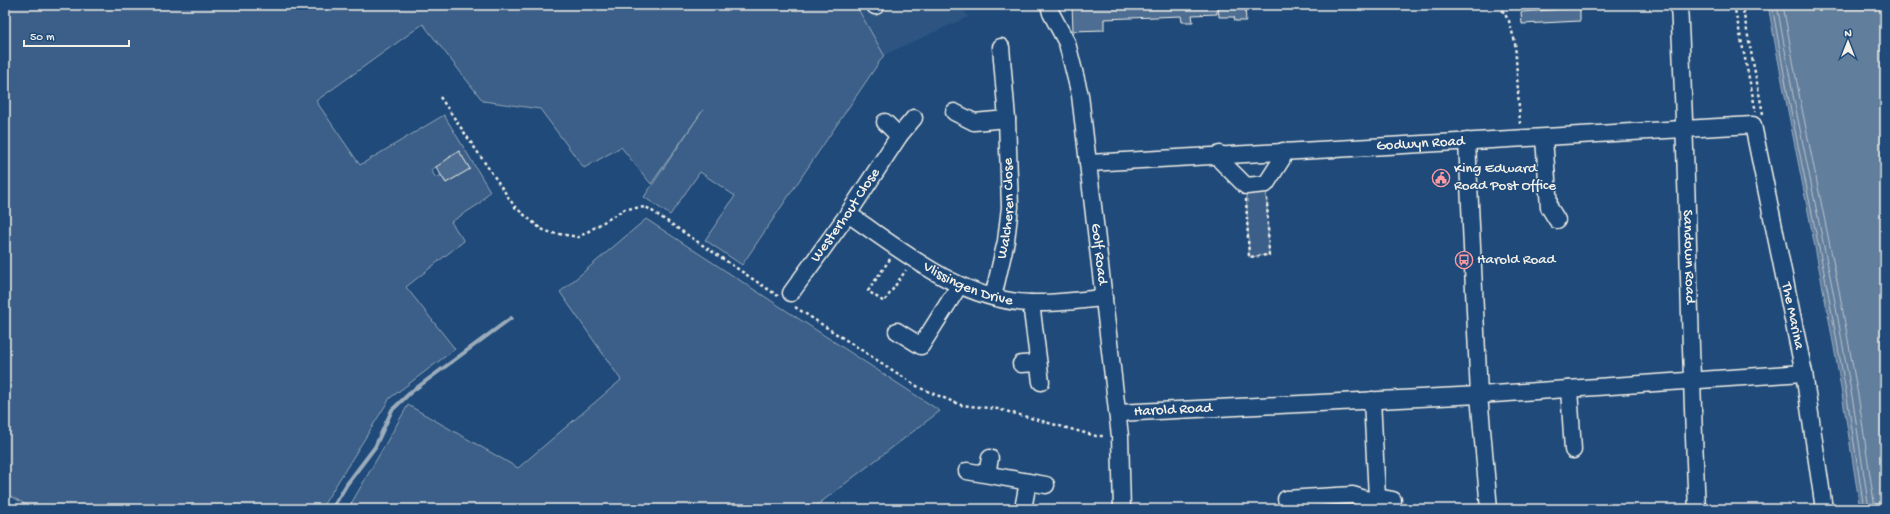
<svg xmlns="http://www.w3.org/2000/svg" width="1890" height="514" font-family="'Gochi Hand',sans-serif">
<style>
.built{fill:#2d5581}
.green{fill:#3a5f88;stroke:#97a8b8;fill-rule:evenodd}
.water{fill:#627e9d;stroke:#9cacbb}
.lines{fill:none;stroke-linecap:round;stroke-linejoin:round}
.shore{stroke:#bac3ca;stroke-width:1}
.stream{stroke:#9cacbb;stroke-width:4}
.building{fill:#4d6e92;stroke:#f4f1e8}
.minor-casing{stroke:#f4f1e8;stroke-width:19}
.path{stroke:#f4f1e8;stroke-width:2.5;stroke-dasharray:3 3;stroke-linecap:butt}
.minor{stroke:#1f4a7a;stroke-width:16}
.labels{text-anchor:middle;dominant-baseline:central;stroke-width:3;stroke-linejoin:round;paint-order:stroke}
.street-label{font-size:15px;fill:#f4f1e8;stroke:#1f4a7a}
.poi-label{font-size:15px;fill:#f4f1e8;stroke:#1f4a7a;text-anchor:start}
</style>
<rect width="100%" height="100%" fill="#1f4a7a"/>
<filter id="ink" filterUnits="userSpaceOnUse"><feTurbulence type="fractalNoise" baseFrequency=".025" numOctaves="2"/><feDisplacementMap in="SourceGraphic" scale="8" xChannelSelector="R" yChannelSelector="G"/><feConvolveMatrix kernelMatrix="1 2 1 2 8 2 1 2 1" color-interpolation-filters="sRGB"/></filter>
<g filter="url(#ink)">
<polygon class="built" points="864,5 961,5 968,17 884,55 857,9"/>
<g class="green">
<path d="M 5,5 L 864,5 L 858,9 L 884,55 L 742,265 L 705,240 L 735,196 L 700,172 L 670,215 L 644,197 L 703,110 L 651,184 L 621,147 L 584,168 L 540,109 L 483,101 L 423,24 L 316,101 L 360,165 L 444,115 L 490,191 L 479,204 L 451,222 L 464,241 L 406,287 L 455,349 L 390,398 L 321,509 L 34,509 L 5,493 ZM 459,151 L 469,169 L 446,183 L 441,175 L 436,178 L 431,170 L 437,166 L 439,169 L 452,162 L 449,157 Z"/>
<polygon points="1266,184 1269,255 1249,257 1246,186"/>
<polygon points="646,219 940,411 812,509 348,509 408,405 518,468 621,380 560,292"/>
</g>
<path class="water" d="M 1768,5 L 1885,5 L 1885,509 L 1860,509 C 1849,437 1838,365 1824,294 C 1806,197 1785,102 1768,5 Z"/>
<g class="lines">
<g class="shore">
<polyline points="1772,5 1788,96 1828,292 1848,403 1864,509"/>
<polyline points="1777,5 1793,95 1833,291 1853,402 1869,509"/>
<polyline points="1783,5 1799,94 1839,290 1859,401 1875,509"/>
</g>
<g class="stream">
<polyline points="5,502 18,509"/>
<polyline points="332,509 347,484 375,447 392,410 411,392 511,318"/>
</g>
</g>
<g class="building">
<polygon points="1072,5 1217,5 1217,14 1192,15 1193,22 1182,22 1181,16 1104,19 1104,30 1073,31"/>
<polygon points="1218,5 1245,5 1246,21 1235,21 1234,17 1219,17"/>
<polygon points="1580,8 1580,21 1522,24 1521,12"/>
<polygon points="459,151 470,169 446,183 436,167"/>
</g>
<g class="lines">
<defs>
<g id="minor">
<path id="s1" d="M 1049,5 L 1051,13 L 1067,43 L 1080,95 L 1120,436 L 1122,509"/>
<path id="s2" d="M 1679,5 C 1688,173 1689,341 1697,509"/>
<polyline points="875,6 877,5"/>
<polyline points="954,112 974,122 1007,119"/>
<polyline points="885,122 899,136"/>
<polyline points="1544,138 1549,207 1557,220"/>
<polyline points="1467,141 1479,395 1489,509"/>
<polyline points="1220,154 1221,161 1246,186 1266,184 1282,159 1283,151"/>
<path id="s3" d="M 1089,163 L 1753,125 L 1804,373 L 1824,509"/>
<path id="s4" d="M 848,214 C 903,251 961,301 1031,303 C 1055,304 1080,300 1104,298"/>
<path id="s5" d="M 791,293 L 848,214 L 899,136 L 914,118"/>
<path id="s6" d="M 993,297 L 1006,241 L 1010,207 L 1007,119 L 1001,47"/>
<polyline points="1031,303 1041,382"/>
<polyline points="897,331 921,346 959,286"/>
<polyline points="1021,364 1038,363"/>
<polyline points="1569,389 1573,450"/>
<path id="s7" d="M 1117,413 L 1479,395 L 1804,373"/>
<polyline points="967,471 1046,485"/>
<polyline points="987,474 990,458"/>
<polyline points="1377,497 1393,500"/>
<polyline points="1286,499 1353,495 1368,500 1377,497 1372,400"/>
<polyline points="1023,509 1028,482"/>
</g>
</defs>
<use href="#minor" class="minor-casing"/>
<g class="path">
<polyline points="1499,5 1509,21 1515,42 1520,124"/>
<polyline points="1734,5 1756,112"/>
<polyline points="1742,5 1763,114"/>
<polyline points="440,97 515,207 541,229 552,233 579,237 625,209 646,207 778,296"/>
<polyline points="1246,199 1249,257 1269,255 1267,198"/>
<polyline points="890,259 868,291 884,302 906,270"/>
<polyline points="795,307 920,388 961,405 998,409 1096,436 1105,436"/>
</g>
<use href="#minor" class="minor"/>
</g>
</g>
<defs>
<symbol id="civic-ring" viewBox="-11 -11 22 22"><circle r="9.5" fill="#1f4a7a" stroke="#ff9aa2" stroke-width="1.5"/><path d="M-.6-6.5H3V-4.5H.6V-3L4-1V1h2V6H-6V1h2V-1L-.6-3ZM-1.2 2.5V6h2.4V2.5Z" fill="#ff9aa2"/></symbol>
<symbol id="bus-ring" viewBox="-11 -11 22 22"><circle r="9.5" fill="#1f4a7a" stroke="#ff9aa2" stroke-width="1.5"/><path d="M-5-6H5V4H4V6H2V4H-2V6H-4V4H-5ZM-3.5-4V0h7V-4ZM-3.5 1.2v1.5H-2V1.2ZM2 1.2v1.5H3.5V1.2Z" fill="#ff9aa2"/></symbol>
</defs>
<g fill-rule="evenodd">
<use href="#civic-ring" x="1431" y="168" width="20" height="20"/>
<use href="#bus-ring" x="1454" y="250" width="20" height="20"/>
</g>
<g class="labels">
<g class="street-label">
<text stroke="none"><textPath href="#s3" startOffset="332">Godwyn Road</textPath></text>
<text stroke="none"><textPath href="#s6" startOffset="90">Walcheren Close</textPath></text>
<text stroke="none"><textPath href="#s5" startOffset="95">Westerhout Close</textPath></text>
<text stroke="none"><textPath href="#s1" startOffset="256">Golf Road</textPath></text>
<text stroke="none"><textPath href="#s2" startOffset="252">Sandown Road</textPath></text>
<text stroke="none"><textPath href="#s4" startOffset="140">Vlissingen Drive</textPath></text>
<text stroke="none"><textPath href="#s3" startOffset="860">The Marina</textPath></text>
<text stroke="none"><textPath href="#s7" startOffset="56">Harold Road</textPath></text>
</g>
<g class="poi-label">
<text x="1454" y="169">King Edward<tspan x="1454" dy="17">Road Post Office</tspan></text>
<text x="1477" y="260">Harold Road</text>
</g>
</g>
<rect width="1890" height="514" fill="none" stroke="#1f4a7a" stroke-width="20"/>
<rect x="10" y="10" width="1870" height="494" fill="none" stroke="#f4f1e8" stroke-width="1.5" filter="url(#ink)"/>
<g transform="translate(1848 42)" stroke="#1f4a7a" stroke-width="3" paint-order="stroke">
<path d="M0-3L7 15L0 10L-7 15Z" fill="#f4f1e8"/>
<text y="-6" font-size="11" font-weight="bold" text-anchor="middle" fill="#f4f1e8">N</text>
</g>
<path d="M24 40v6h105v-6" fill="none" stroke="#f4f1e8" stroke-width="2"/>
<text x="30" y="40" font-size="12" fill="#f4f1e8" stroke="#1f4a7a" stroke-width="3" paint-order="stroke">50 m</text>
</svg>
